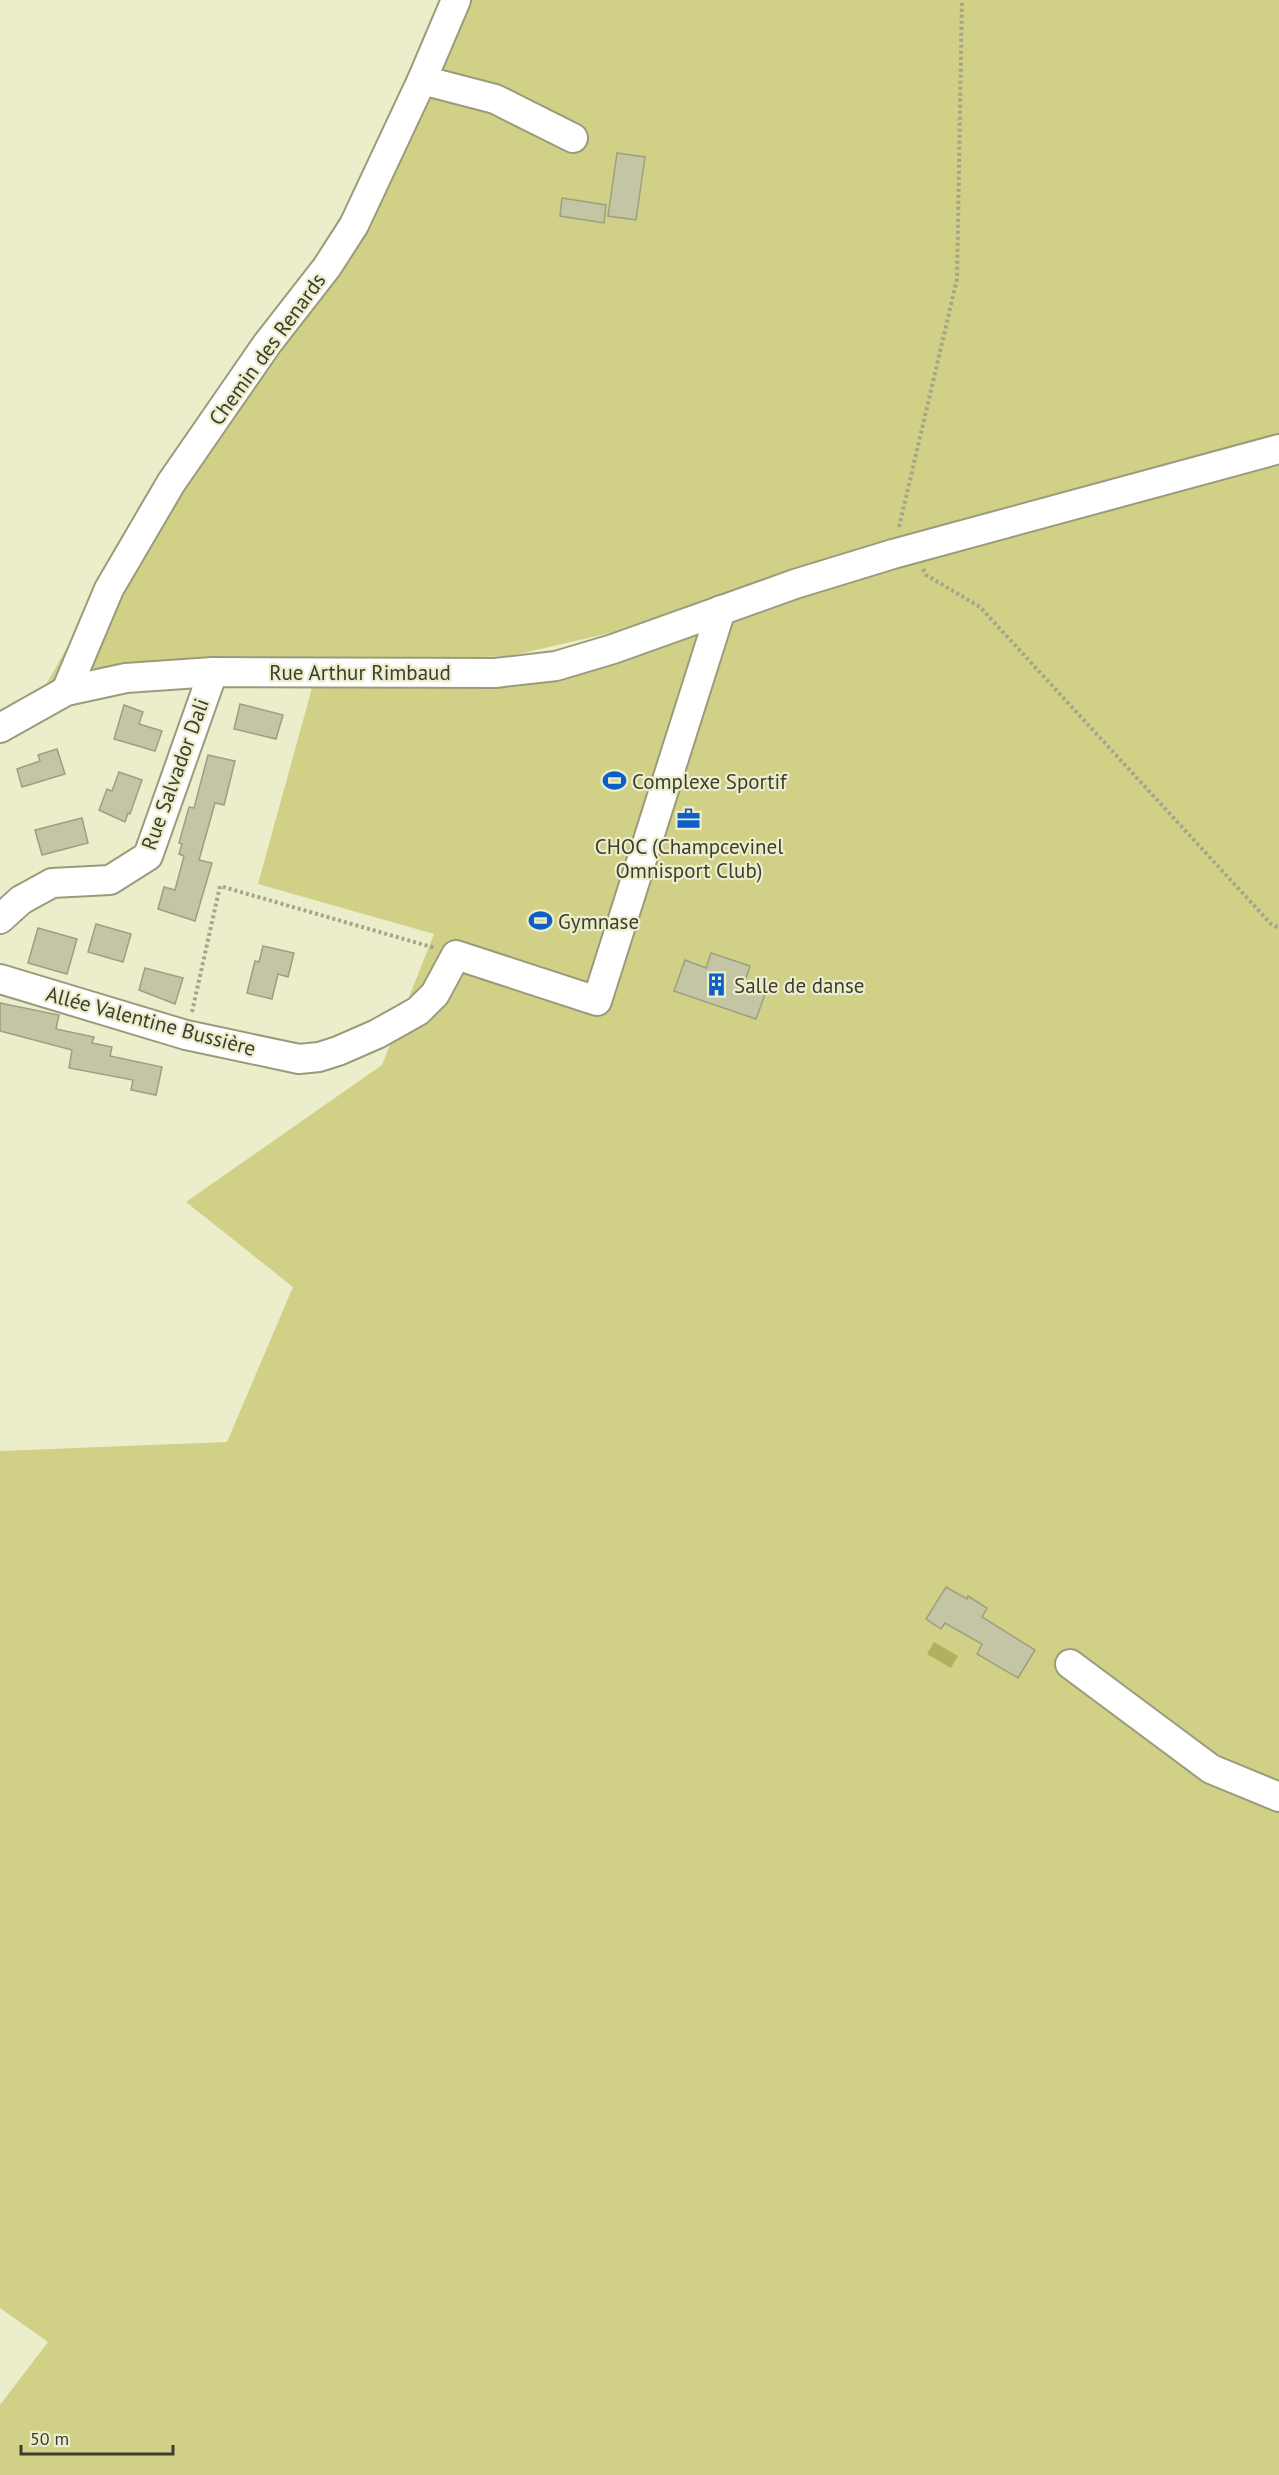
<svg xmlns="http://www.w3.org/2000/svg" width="1279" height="2475" font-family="'PT Sans',sans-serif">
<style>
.green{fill:#d0d086}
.water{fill:#b1b05e}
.building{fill:#c4c5a4;stroke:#9e9f7e;stroke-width:1.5}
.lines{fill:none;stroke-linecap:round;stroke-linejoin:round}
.minor-casing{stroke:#9b9b7b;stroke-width:32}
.path{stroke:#a4a58b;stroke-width:4;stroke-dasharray:3 3;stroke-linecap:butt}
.minor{stroke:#fff;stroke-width:28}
.labels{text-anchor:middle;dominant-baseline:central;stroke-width:4.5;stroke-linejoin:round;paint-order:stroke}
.street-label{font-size:21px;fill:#3d3d2f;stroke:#ecedcb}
.poi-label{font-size:21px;fill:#3d3d2f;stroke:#ecedcb;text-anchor:start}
</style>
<rect width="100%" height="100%" fill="#ecedcb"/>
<polygon class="green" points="446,0 1279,0 1279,2475 0,2475 0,2405 48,2342 0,2308 0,1451 227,1442 293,1287 186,1202 382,1065 434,934 258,884 315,677 569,678 813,594 814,592 817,593 879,571 510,656 123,669 47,683 182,444 333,238"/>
<polygon class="water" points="934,1642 958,1656 951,1668 927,1654"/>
<g class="building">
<polygon points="617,153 645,157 636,220 608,216"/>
<polygon points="562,198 606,205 604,223 560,216"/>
<polygon points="240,704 283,715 276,739 234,729"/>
<polygon points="124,705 143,712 139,724 162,731 155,751 114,739"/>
<polygon points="57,749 65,774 22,787 17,769 40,761 38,755"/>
<polygon points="208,755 235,761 224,805 215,803 199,860 212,863 195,921 158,909 164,887 175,890 184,856 179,854 182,844 179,843 189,807 194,808"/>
<polygon points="119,772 142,780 130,814 128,813 125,822 99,810 107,789 112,791"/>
<polygon points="82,818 88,843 42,855 35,830"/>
<polygon points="96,924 131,934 123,962 88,952"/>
<polygon points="38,928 77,939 67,974 28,963"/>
<polygon points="263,946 294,953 288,977 278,974 272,999 247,993 255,961 259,962"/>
<polygon points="711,953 750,966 745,981 767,989 756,1019 674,991 685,960 706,968"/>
<polygon points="145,968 183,978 175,1004 139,990"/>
<polygon points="0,1003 59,1015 56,1029 94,1037 92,1043 112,1047 110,1056 162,1067 156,1095 131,1090 133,1080 69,1068 72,1050 0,1031"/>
<polygon points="946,1587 967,1599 968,1596 987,1608 982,1617 1035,1650 1018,1678 977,1654 982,1644 945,1623 941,1629 926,1619"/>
</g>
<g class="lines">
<defs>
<g id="minor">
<polyline points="422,80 495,99 573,138"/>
<polyline points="66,691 109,589 171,483 267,344 327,267 354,225 422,80 456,0"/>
<polyline points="0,728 66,691 126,678 213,672 495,673 556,666 613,649 795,584 893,554 1279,449"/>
<polyline points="0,919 21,900 52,883 110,880 148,856 213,672"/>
<polyline points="0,979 186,1035 299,1059 319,1057 338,1051 377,1034 418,1011 435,994 456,955 597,1001 721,610"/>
<polyline points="1070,1664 1211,1769 1279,1797"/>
</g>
</defs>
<use href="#minor" class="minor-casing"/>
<g class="path">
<polyline points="899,527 957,279 962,0"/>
<polyline points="923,569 926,575 980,607 1271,924 1279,928"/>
<polyline points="192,1012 220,886 435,948"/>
</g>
<use href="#minor" class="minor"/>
</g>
<defs>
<symbol id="stadium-bare" viewBox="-9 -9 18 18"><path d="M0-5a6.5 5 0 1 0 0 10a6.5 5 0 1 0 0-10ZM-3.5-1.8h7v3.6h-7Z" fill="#0e5ec8" stroke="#ecedcb" stroke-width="2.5" paint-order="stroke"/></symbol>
<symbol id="office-bare" viewBox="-9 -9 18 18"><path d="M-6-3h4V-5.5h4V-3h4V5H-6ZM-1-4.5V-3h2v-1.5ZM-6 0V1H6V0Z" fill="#0e5ec8" stroke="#ecedcb" stroke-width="2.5" paint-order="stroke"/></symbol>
<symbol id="building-bare" viewBox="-9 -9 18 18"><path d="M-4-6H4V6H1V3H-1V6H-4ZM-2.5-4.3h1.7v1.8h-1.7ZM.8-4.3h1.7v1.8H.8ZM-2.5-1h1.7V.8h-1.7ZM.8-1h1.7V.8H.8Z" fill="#0e5ec8" stroke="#ecedcb" stroke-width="2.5" paint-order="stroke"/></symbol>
</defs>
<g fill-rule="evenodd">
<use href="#stadium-bare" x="598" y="764" width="33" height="33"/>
<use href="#office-bare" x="672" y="802" width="33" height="33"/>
<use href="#stadium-bare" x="524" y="904" width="33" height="33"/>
<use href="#building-bare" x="700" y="968" width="33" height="33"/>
</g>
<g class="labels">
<g class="street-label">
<text transform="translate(267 349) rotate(-54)">Chemin des Renards</text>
<text x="360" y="672">Rue Arthur Rimbaud</text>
<text transform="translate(175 774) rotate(-70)">Rue Salvador Dali</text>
<text transform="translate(151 1021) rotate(15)">Allée Valentine Bussière</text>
</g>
<g class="poi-label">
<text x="632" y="781">Complexe Sportif</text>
<text x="689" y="846" text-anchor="middle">CHOC (Champcevinel<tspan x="689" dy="24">Omnisport Club)</tspan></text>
<text x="558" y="921">Gymnase</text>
<text x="734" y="985">Salle de danse</text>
</g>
</g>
<path d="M21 2445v9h152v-9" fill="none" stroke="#3d3d2f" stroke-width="3"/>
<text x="30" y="2445" font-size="18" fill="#3d3d2f" stroke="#ecedcb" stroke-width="4.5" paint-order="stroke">50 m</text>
</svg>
